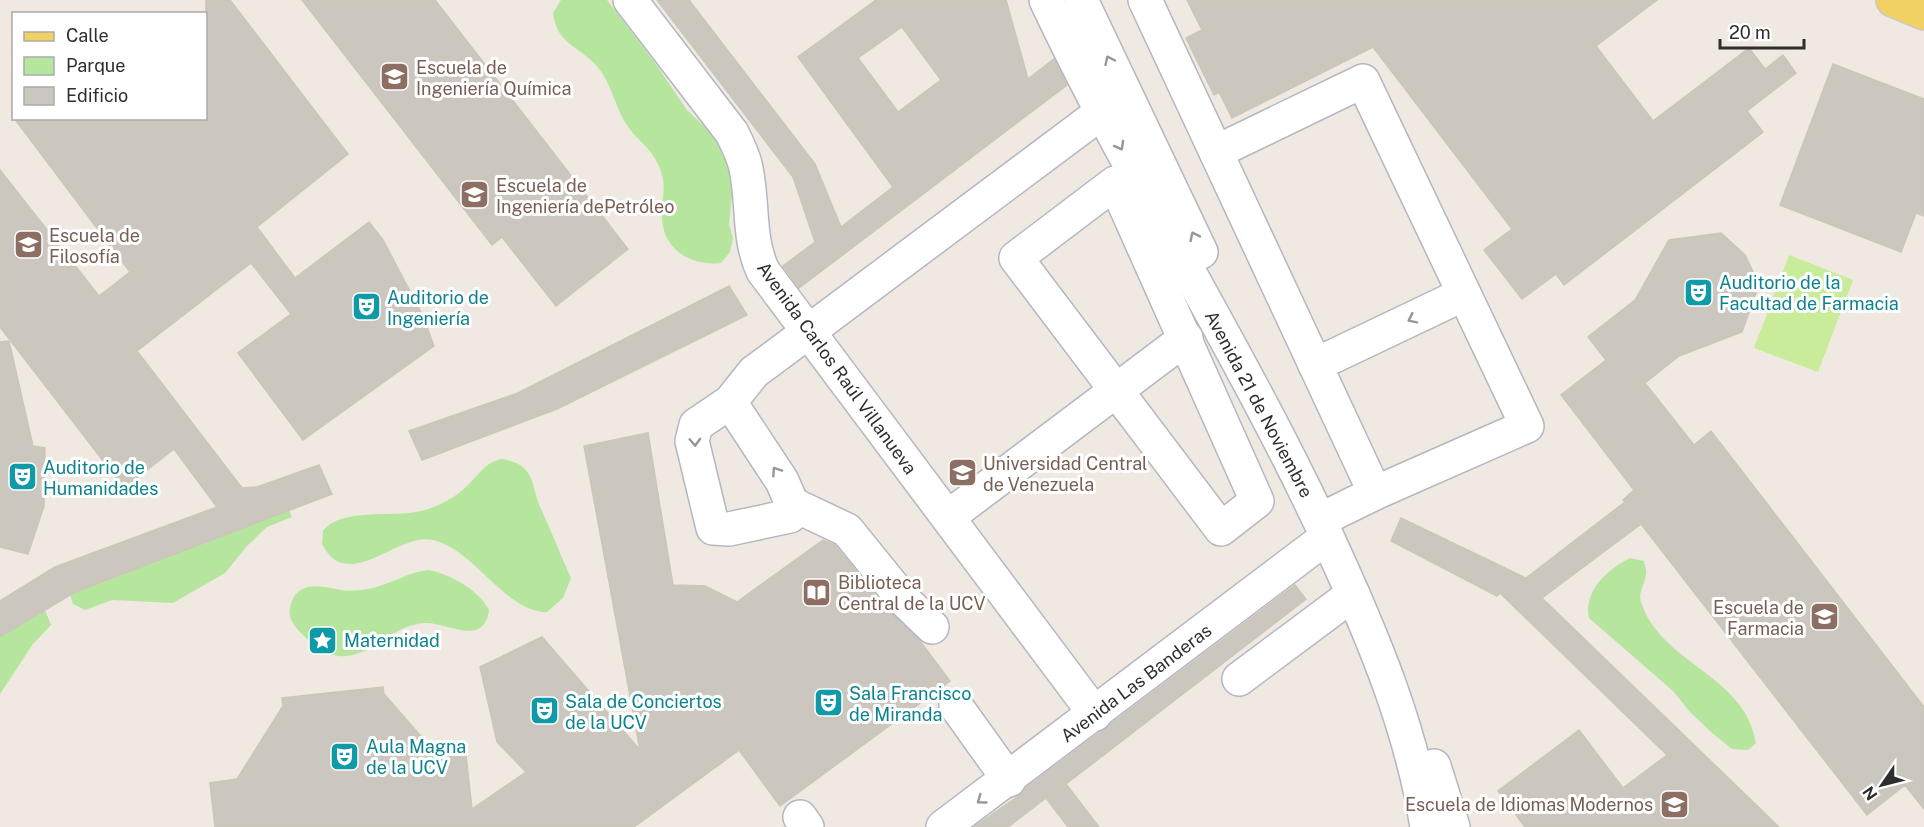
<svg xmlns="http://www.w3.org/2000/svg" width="1924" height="827" font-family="'Public Sans',sans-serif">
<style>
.green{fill:#b6e59e}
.pitch{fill:#c9ec9a}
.building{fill:#cbc7bf;stroke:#cbc5ba;stroke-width:1.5;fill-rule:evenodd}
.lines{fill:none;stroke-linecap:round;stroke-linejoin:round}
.minor-casing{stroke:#b4b7c1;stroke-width:36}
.major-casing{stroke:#c9c9c9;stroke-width:36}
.minor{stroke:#fff;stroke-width:33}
.major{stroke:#f2d163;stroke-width:33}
.oneway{stroke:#969696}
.labels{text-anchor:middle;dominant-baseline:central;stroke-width:6;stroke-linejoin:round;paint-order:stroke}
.education-label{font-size:18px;fill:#785e54;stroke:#fff;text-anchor:start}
.culture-label{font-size:18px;fill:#0d838f;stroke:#fff;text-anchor:start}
.street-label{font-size:18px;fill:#2e2e2e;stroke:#fff}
</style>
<rect width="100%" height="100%" fill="#efe9e1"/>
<g class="green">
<path d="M 561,0 L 607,0 L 655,63 L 687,110 L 708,130 L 726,155 L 733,185 L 729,225 L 733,238 L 730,252 L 721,263 C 692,266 664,251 662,219 C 661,192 670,184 654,157 C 647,145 634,137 627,125 C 614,106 612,82 595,64 C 577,45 557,44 553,13 Z"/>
<path d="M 502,459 C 537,465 530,485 541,509 C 552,532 560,555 571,578 L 563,598 L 547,612 C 506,613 474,549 433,540 C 397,532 348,595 322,544 L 323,531 C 341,507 392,518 421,511 C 437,507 453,499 466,487 C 478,476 485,462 502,459 Z"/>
<polygon points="289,510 292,517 267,527 247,546 225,573 173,603 112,600 85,610 73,604 70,594 75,592"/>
<path d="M 1630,558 L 1644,561 C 1644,564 1647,570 1646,574 C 1645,585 1637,592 1642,605 C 1664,665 1745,675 1756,743 L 1748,750 L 1732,749 L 1711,732 L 1690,712 L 1673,691 L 1589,618 C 1583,591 1608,569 1630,558 Z"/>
<path d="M 429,570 C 450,574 479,590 489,610 C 484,648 447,622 425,623 C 392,624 372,659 338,656 C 323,654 310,642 300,632 C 292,623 287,616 291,604 C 299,579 323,587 341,590 C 351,592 364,590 373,588 C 393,583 408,572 429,570 Z"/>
<polygon points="45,610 51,625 33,644 0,694 0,637"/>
</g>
<polygon class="pitch" points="1789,255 1853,280 1818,372 1754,348"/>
<g class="building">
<polygon points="206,0 230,0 348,154 257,227 295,278 369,222 383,240 423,316 434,346 303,440 238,353 291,314 251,263 137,351 242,488 257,487 319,465 332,494 75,592 0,637 0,601 55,567 217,507 174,449 124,488 0,327 0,170 99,296 130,272 14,118 206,118"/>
<polygon points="302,0 435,0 628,249 556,306 502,237 492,245"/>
<path d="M 657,0 L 689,0 L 815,164 L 841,227 L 893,187 L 798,57 L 876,0 L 1006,0 L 1028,79 L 1054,59 L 1067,85 L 799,288 L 783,266 L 815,242 L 793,177 ZM 902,27 L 941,80 L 898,112 L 858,58 Z"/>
<polygon points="1187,0 1657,0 1596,46 1653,121 1749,48 1765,69 1783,55 1796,73 1747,111 1763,132 1564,285 1556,274 1522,299 1484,250 1512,229 1373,47 1232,118 1219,92 1214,95 1186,38 1202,30"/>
<polygon points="1833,64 1924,99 1924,216 1916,213 1901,252 1780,205"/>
<polygon points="1721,233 1745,255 1759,284 1742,332 1679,356 1645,383 1694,445 1711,431 1924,707 1924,809 1905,785 1867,815 1641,524 1542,598 1779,827 1525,827 1498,791 1579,730 1623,788 1667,755 1500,593 1497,596 1391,541 1401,518 1526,578 1625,502 1623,500 1634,490 1561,395 1606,360 1588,337 1635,300 1669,240"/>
<polygon points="729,286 747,315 557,409 422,460 409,431 518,393"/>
<polygon points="9,341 33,446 45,448 44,506 28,554 0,547 0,342"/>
<polygon points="648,433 673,585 705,586 737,602 823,540 835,545 889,611 920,641 950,681 780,806 739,750 634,827 215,827 210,783 237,779 283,706 282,698 383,687 384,694 440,758 466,755 472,809 526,772 497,742 480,667 542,637 640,750 584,446"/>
<polygon points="1295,585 1306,599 1066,784 1099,827 1068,827 1046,798 1008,827 974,827 1020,795 1026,788"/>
</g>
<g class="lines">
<defs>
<g id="minor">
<path d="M 630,0 L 732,133 C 737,143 742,153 745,164 C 754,200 747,237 763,271 L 1095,714"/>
<path d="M 1046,0 C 1135,189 1249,364 1335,554 C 1375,642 1412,731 1427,827"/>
<polyline points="1081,0 1201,252"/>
<polyline points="1145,0 1375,493 1320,520"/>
<polyline points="1216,152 1363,81 1527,426 1375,493"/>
<polygon points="1115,183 1257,501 1221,529 1016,258"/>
<polyline points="1315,365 1464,294"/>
<polyline points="730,402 782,481 792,504 790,516 729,529 713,528 692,441 696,425 730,402 754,372 769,361 1102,112"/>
<polyline points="792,504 847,530 903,599 932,627"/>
<polyline points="948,517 1186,338"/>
<polyline points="1239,679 1353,594"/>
<polyline points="956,706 1009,780"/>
<polyline points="1434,766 1453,827"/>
<polyline points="800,817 807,827"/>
<polyline points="943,827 1327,537"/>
</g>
<polyline id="major" points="1893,0 1924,13"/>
</defs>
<use href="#minor" class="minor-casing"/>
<use href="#major" class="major-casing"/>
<use href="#minor" class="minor"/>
<use href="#major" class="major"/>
</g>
<defs><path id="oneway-chevron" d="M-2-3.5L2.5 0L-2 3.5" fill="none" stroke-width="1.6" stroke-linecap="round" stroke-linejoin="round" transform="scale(1.5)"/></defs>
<g class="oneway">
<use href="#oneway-chevron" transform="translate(1109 60) rotate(-115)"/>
<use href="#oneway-chevron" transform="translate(1120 146) rotate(61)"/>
<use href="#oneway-chevron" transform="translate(1194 236) rotate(-116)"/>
<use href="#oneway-chevron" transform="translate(1412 319) rotate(154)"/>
<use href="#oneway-chevron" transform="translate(695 442) rotate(88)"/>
<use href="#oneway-chevron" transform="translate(776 471) rotate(-124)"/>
<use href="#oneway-chevron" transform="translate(981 800) rotate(144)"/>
</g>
<defs>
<symbol id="university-square" viewBox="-11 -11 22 22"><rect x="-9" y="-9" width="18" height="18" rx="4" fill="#8d6e63" stroke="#fff"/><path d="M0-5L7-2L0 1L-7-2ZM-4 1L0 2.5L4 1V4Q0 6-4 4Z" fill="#fff"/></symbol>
<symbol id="theatre-square" viewBox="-11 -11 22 22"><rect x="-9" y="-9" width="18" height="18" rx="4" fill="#0f9aa8" stroke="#fff"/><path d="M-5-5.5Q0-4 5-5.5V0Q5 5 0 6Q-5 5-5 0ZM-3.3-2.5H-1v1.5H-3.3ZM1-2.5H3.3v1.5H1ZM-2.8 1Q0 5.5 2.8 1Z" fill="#fff"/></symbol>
<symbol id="library-square" viewBox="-11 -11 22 22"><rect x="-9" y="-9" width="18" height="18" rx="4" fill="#8d6e63" stroke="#fff"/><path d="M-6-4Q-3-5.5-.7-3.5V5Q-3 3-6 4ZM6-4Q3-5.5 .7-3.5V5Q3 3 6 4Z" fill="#fff"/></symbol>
<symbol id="sight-square" viewBox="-11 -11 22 22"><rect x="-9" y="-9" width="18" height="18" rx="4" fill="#0f9aa8" stroke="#fff"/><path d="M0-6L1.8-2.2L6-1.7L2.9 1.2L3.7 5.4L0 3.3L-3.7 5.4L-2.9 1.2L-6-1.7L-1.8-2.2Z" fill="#fff"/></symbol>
</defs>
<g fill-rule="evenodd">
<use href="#university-square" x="378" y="60" width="33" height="33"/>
<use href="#university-square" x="458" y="178" width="33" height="33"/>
<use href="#university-square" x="12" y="228" width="33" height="33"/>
<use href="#theatre-square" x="1682" y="276" width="33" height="33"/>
<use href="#theatre-square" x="350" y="290" width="33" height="33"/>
<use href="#university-square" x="946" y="456" width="33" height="33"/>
<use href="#theatre-square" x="6" y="460" width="33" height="33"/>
<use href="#library-square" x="800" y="576" width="33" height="33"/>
<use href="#university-square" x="1808" y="600" width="33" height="33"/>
<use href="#sight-square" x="306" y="624" width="33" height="33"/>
<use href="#theatre-square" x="812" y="686" width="33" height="33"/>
<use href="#theatre-square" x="528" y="694" width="33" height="33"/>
<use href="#theatre-square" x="328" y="740" width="33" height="33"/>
<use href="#university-square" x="1658" y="788" width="33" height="33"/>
</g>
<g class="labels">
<g class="education-label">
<text x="416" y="67">Escuela de<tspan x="416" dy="21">Ingeniería Química</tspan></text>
<text x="496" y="185">Escuela de<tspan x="496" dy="21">Ingeniería dePetróleo</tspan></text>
<text x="49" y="235">Escuela de<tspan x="49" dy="21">Filosofía</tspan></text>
<text x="983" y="463">Universidad Central<tspan x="983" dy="21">de Venezuela</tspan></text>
<text x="838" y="582">Biblioteca<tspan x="838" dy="21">Central de la UCV</tspan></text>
<text x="1804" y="607" text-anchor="end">Escuela de<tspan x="1804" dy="21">Farmacia</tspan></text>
<text x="1653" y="804" text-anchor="end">Escuela de Idiomas Modernos</text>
</g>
<g class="culture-label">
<text x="1719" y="282">Auditorio de la<tspan x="1719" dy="21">Facultad de Farmacia</tspan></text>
<text x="387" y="297">Auditorio de<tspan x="387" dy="21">Ingeniería</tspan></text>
<text x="43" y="467">Auditorio de<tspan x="43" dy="21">Humanidades</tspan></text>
<text x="344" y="640">Maternidad</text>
<text x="849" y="693">Sala Francisco<tspan x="849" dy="21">de Miranda</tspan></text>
<text x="565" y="701">Sala de Conciertos<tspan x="565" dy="21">de la UCV</tspan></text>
<text x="366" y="746">Aula Magna<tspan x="366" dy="21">de la UCV</tspan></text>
</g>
<g class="street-label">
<text transform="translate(837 368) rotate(54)">Avenida Carlos Raúl Villanueva</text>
<text transform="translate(1259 404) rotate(62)">Avenida 21 de Noviembre</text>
<text transform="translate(1136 683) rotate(-37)">Avenida Las Banderas</text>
</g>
</g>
<rect x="12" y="12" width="195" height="108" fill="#ffffff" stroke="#ababab" stroke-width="1.5"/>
<rect x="24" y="32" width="30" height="9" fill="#f2d163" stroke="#ababab" stroke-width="1.5"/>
<text x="66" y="42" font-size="18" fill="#2e2e2e">Calle</text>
<rect x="24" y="57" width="30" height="18" fill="#b6e59e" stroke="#ababab" stroke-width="1.5"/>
<text x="66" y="72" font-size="18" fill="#2e2e2e">Parque</text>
<rect x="24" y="87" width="30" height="18" fill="#cbc7bf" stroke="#ababab" stroke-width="1.5"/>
<text x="66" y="102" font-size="18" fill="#2e2e2e">Edificio</text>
<g transform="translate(1882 785) rotate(235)" stroke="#ffffff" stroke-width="4.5" paint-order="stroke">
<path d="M0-4.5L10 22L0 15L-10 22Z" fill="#2e2e2e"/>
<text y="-9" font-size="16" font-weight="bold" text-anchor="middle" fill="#2e2e2e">N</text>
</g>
<path d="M1720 39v9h84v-9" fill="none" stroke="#2e2e2e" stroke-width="3"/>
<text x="1729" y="39" font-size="18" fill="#2e2e2e" stroke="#ffffff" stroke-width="4.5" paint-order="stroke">20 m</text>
</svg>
